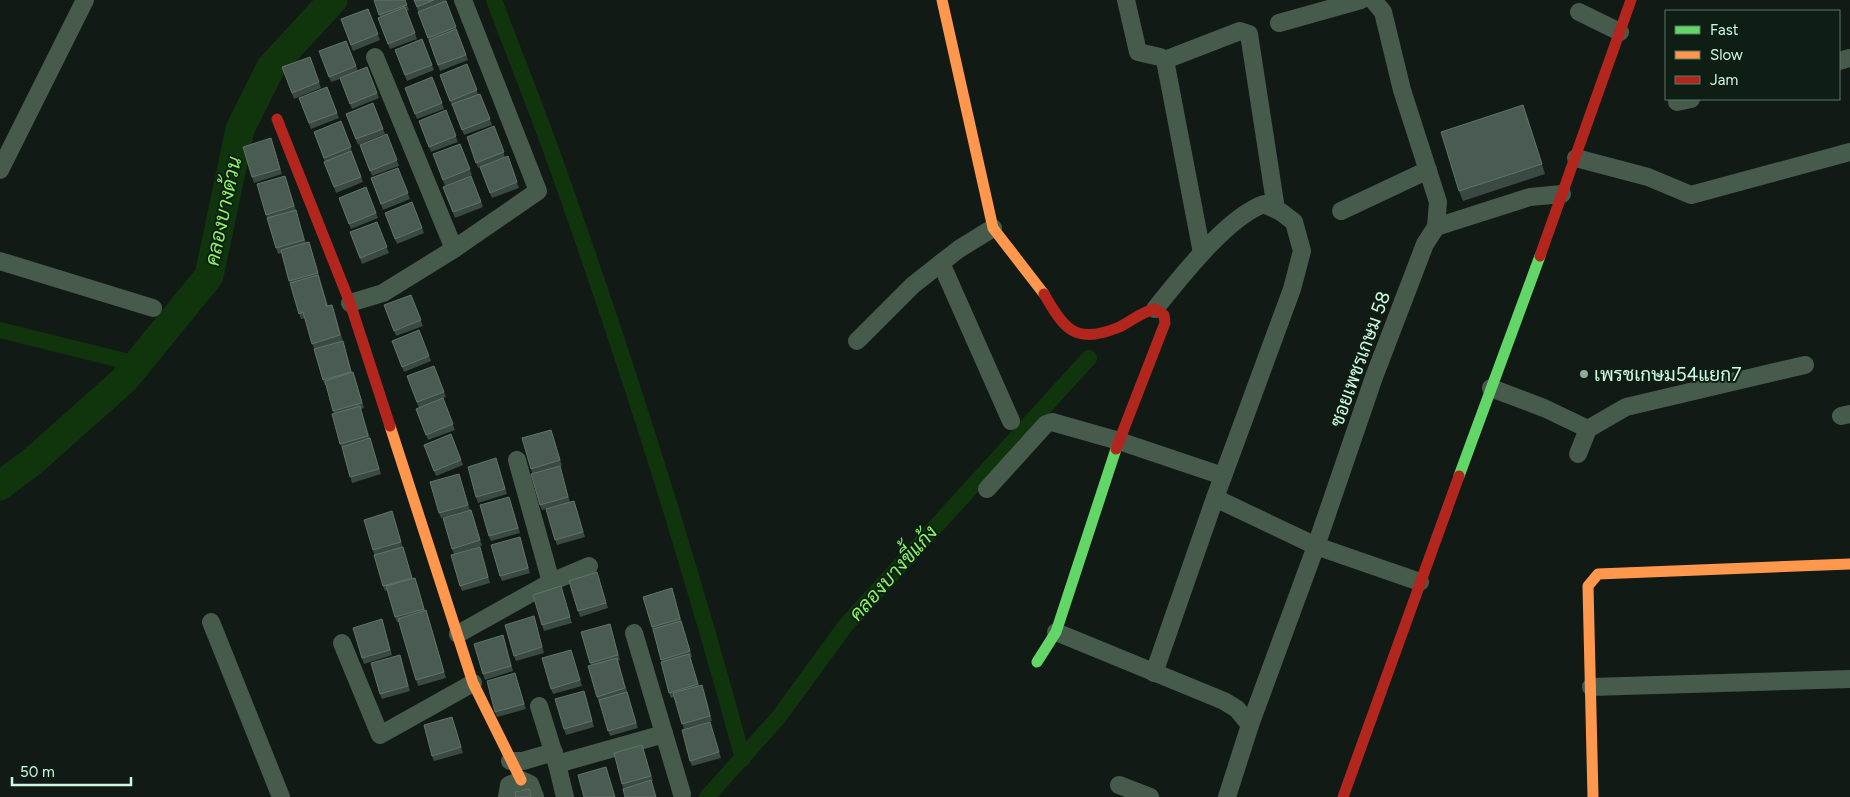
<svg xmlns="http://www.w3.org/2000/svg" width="1850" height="797" font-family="Figtree,Sarabun,sans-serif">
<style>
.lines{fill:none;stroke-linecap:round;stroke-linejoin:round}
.canal{stroke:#10350d;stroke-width:16}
.river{stroke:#10350d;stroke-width:29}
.street{stroke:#475b4d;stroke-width:18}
.fast{stroke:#63d668;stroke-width:11}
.slow{stroke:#ff974d;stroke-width:11}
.jam{stroke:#b3261e;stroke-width:11}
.wall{fill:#3a4941}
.building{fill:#4a5c52;stroke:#5f7568}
.poi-dot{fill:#8cac99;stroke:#0e1e15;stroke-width:2}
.labels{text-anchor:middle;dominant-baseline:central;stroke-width:4;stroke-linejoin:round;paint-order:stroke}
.street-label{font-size:19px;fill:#cefbe0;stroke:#0e1e15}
.poi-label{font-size:19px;fill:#cefbe0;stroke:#0e1e15;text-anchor:start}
.water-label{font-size:20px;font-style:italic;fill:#8af364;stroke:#0e1e15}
</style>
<rect width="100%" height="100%" fill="#121a16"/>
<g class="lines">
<g class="canal">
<path d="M 494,0 C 518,64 544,127 566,192 C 632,378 691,568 743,759"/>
<polyline points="0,330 137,364"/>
<polyline points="707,797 778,718 846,625 1089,358"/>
</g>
<polyline class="river" points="0,486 33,461 124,380 209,276 240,129 271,67 333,0"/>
<g class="street">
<polyline points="1126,0 1138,52 1160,57 1165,60 1202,253"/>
<polyline points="1579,12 1620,32"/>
<polyline points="1279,23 1361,0"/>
<polyline points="375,57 454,249"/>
<polyline points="1165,60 1240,31 1249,34 1276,209"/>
<polyline points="1839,61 1850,58"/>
<polyline points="1677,102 1691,99"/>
<polyline points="1576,158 1648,177 1691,195 1850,152"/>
<polyline points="0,170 85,0"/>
<polyline points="1341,211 1428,170"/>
<polyline points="1436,227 1530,197 1562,194"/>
<polyline points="0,261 153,308"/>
<polyline points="941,263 1011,421"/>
<polyline points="350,303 383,293 454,249 538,191 463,0"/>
<polyline points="857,341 913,285 959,249 993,228"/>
<polyline points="1491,388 1544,408 1588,429 1626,407 1805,365"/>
<polyline points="1841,416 1850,414"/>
<polyline points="1578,454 1588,429"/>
<polyline points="517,460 551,582"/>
<polyline points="987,489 1046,424 1052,422 1119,441 1223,476"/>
<polyline points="1215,498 1316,546 1420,582"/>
<polyline points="211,622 281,797"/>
<polyline points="1056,632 1224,701 1237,709 1250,725"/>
<polyline points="634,633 682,794"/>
<polyline points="458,634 551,582 589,566"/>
<polyline points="342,643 380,735 473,683"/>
<path d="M 1154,673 L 1215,498 L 1292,289 L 1302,251 L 1294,222 L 1281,212 L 1264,204 C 1227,217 1180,278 1155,309"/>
<polyline points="1591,687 1850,679"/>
<polyline points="539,706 557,764"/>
<polyline points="510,761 523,761 554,752"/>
<polyline points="1119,785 1150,797"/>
<polyline points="507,797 509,785 521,780 530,784 535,797"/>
<polyline points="565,797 557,764 664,734"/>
<polyline points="1227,797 1250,725 1316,546 1374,377 1425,244 1436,227 1438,202 1402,90 1383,12 1373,0"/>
</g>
<g class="fast">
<polyline points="1459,476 1540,256"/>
<polyline points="1037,662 1056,632 1116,449"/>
</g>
<g class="slow">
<polyline points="942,0 993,228 1044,294"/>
<polyline points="390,426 473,683 521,780"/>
<polyline points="1593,797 1588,586 1598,574 1850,564"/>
</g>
<g class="jam">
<polyline points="277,119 350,303 390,426"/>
<polyline points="1540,256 1631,0"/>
<path d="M 1044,294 C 1064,328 1074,345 1117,328 C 1130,323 1140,312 1155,309 L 1164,315 L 1165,323 L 1116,449"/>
<polyline points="1343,797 1459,476"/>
</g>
</g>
<g class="wall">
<polygon points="374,0 405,0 409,10 407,11 417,39 390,49 378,18 380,17"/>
<polygon points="414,0 446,0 468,60 440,71"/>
<polygon points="368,9 380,40 353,51 341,19"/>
<polygon points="422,39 434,70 407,81 395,50"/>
<polygon points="346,41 358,71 367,67 379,98 352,109 340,79 331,82 319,51"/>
<polygon points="310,57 321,88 294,99 282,67"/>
<polygon points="467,64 478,94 480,94 492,125 464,135 453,106 452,106 440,75"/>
<polygon points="432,77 444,109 417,119 405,88"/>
<polygon points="327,87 339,118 311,129 299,98"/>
<polygon points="373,103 385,134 358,145 346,114"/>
<polygon points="1523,105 1545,174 1463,201 1459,191"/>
<polygon points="446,110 458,142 431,152 419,121"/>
<polygon points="341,121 363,182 336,193 314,132"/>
<polygon points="494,126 505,157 508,156 519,188 492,198 480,167 478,168 467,137"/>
<polygon points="387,134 399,166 372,176 360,145"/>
<polygon points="273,144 282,174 254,183 252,177"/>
<polygon points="460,144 472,175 445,186 433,154"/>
<polygon points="398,168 410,199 383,210 371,178"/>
<polygon points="471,176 483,207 455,218 443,187"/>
<polygon points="287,181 306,243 309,242 311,248 328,306 332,305 334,310 352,373 355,378 364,408 361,409 381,474 352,483 343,450 340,444 334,413 326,385 325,385 323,380 305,318 301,319 281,253 278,254 268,220 266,215"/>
<polygon points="366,187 378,218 351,229 339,198"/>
<polygon points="412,202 424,233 397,244 385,213"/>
<polygon points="377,222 389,253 362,264 350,232"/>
<polygon points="411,295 423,326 396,336 384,305"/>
<polygon points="419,330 431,361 404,372 392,341"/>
<polygon points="434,366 446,397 419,408 407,376"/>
<polygon points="443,398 455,430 428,440 416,409"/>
<polygon points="451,434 463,465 436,476 424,445"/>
<polygon points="553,435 562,466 560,466 570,502 574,501 585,537 557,545 546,509 542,510 540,505 531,469"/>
<polygon points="498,464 507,494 478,503 476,497"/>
<polygon points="459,474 470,510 441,518 439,513"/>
<polygon points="511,503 520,533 491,541 489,536"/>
<polygon points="392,511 412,579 417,583 425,611 428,616 446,678 418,686 399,622 397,622 395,617 388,590 385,591 383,586 373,550"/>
<polygon points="473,515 482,546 454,554 452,549"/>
<polygon points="520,537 530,573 502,581 500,576"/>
<polygon points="480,547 490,583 462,591 460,586"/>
<polygon points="597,572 608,608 580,617 578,611"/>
<polygon points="561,586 572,623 544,631 542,625"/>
<polygon points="672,588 692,657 690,657 699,686 704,690 712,721 684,729 674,697 671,698 669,693 662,662 643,597"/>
<polygon points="534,616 544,653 516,661 514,656"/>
<polygon points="382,619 392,655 364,664 362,658"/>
<polygon points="610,624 620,660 618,661 638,728 610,736 599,702 597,697 591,665 581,632"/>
<polygon points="503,635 513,671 485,680 483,674"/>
<polygon points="571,650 582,686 553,694 551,689"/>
<polygon points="400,655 410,691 382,699 380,694"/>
<polygon points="515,673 526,709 497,717 495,712"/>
<polygon points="586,696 594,727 566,735 564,729"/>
<polygon points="452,717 463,753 434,761 432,756"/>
<polygon points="710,722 721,758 692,766 690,761"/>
<polygon points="642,745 653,781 652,781 656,797 625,797 622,784"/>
</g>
<g class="building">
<polygon points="374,0 405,0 407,5 379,15"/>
<polygon points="414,0 434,0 417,7"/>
<polygon points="446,1 456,27 428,38 418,12"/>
<polygon points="405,7 415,33 388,44 378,18"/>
<polygon points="368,9 378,34 351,45 341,19"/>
<polygon points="456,29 466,55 438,65 429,40"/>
<polygon points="422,39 432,65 405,75 395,50"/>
<polygon points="346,41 356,66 329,77 319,51"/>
<polygon points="310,57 319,82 292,93 282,67"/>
<polygon points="467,64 477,90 450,101 440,75"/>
<polygon points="367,67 377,93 350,104 340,78"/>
<polygon points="432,77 442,103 415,114 405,88"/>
<polygon points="327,87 337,113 309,123 299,98"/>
<polygon points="480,94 490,119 462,130 452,104"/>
<polygon points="373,103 383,129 356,139 346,114"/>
<polygon points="1523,105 1542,164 1459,191 1441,132"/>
<polygon points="446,110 456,136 429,147 419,121"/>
<polygon points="341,121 351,147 324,158 314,132"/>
<polygon points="494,126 504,152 476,163 467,137"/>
<polygon points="387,134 397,160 370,171 360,145"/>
<polygon points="271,138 280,169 252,177 243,147"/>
<polygon points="460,144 470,169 443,180 433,154"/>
<polygon points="351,151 361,177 334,187 324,162"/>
<polygon points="508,156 517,182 490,193 480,167"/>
<polygon points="398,168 408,193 381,204 371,178"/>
<polygon points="285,176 294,206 266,215 257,184"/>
<polygon points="471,176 481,202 453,212 443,187"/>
<polygon points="366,187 376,213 349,224 339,198"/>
<polygon points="412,202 422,228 395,239 385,213"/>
<polygon points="296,210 304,240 276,248 267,218"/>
<polygon points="377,222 387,247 360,258 350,232"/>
<polygon points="309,242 318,273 289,281 281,250"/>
<polygon points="318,275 327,306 332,305 340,335 312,344 303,312 299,314 290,283"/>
<polygon points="411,295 421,320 394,331 384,305"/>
<polygon points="419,330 429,356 402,367 392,341"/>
<polygon points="343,341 351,372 323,380 314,349"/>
<polygon points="434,366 444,392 417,402 407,376"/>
<polygon points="353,372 362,403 333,411 325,381"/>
<polygon points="443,398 453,424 426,435 416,409"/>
<polygon points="360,406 368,436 340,444 332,414"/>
<polygon points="551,430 560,460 531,469 522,438"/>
<polygon points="451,434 461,460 434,471 424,445"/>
<polygon points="370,438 379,469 350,477 342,447"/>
<polygon points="496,458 505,489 476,497 468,467"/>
<polygon points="560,466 568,497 540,505 531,474"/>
<polygon points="459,474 468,505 439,513 430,482"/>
<polygon points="509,497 518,528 489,536 480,505"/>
<polygon points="574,501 583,532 555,540 546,509"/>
<polygon points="471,510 480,540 452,549 443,518"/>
<polygon points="392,511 401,542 373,550 364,520"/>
<polygon points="520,537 528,568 500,576 491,545"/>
<polygon points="403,547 412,578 383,586 374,555"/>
<polygon points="480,547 488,577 460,586 451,555"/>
<polygon points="597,572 606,603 578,611 569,581"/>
<polygon points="415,578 424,609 395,617 386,586"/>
<polygon points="561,586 570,617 542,625 533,595"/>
<polygon points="672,588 680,619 652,627 643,597"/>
<polygon points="426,610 444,672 416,680 398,619"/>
<polygon points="534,616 542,647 514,656 505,625"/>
<polygon points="382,619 390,650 362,658 353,628"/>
<polygon points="681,621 690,651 661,660 653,629"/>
<polygon points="610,624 618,655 590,663 581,632"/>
<polygon points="503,635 511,666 483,674 474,644"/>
<polygon points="571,650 580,680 551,689 542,658"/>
<polygon points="689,654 698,684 669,693 661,662"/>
<polygon points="400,655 408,686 380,694 371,663"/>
<polygon points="617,658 625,688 597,697 588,666"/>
<polygon points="515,673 524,704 495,712 487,681"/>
<polygon points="702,685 710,716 682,724 673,693"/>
<polygon points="584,691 592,721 564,729 555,699"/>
<polygon points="627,692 636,723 608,731 599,700"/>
<polygon points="452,717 461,747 432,756 424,725"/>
<polygon points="710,722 719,752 690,761 682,730"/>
<polygon points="642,745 651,776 622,784 614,753"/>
<polygon points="606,767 615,797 584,797 578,775"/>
<polygon points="651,780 656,797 625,797 623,789"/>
<polygon points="529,789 531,797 516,797 515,792"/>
</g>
<circle class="poi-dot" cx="1584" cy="374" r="5"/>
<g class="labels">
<g class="street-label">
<text transform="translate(1360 359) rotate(-70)">ซอยเพชรเกษม 58</text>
</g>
<g class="poi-label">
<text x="1594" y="374">เพรชเกษม54แยก7</text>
</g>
<g class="water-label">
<text transform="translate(223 211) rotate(-78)">คลองบางด้วน</text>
<text transform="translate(893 573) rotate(-48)">คลองบางขี้แก้ง</text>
</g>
</g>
<rect x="1665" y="10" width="175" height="90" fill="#0e1e15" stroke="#5b7666"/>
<rect x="1675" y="26" width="25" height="8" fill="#63d668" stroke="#5b7666"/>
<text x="1710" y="35" font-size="15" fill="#cefbe0">Fast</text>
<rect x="1675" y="51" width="25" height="8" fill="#ff974d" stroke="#5b7666"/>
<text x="1710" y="60" font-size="15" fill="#cefbe0">Slow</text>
<rect x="1675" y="76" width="25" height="8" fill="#b3261e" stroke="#5b7666"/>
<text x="1710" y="85" font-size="15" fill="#cefbe0">Jam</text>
<path d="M12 777v8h119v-8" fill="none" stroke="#cefbe0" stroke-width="2.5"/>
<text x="20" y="777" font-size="15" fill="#cefbe0" stroke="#0e1e15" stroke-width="4" paint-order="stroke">50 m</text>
</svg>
